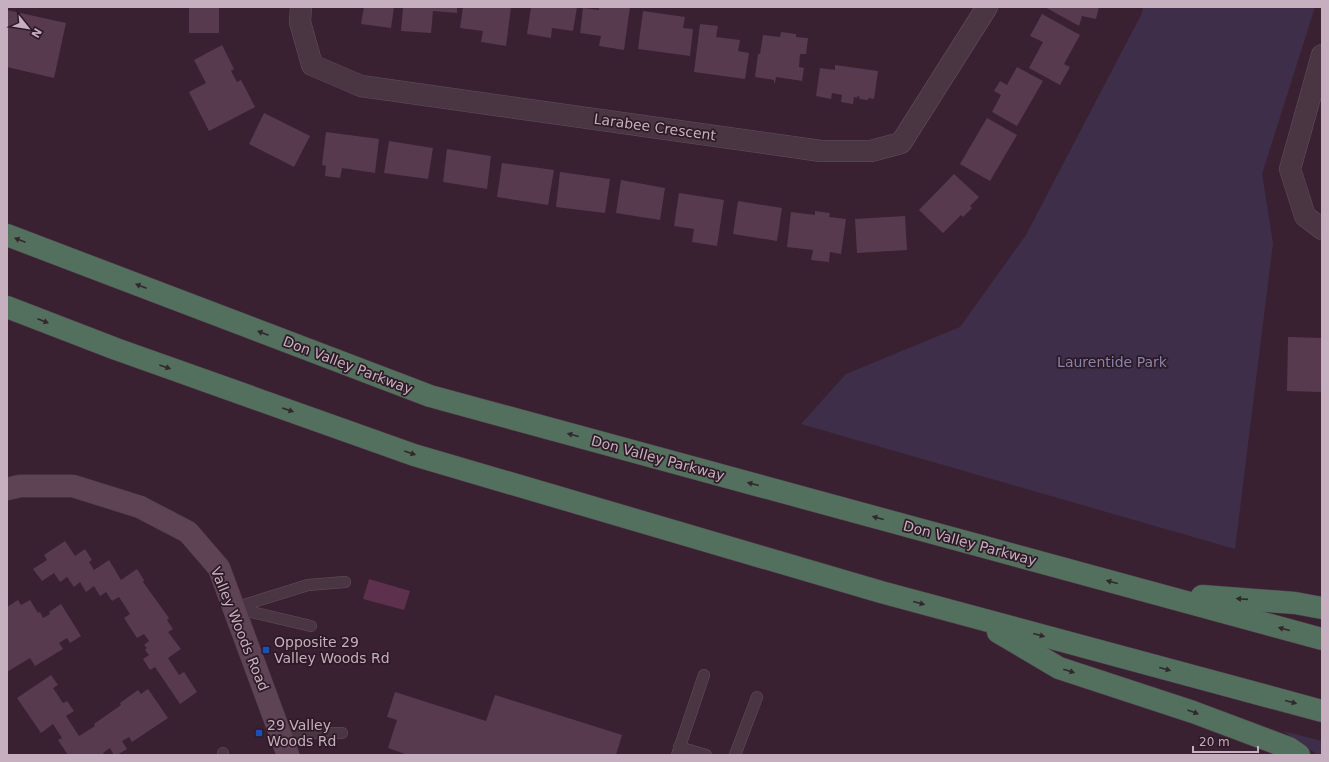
<svg xmlns="http://www.w3.org/2000/svg" width="1329" height="762" font-family="'DejaVu Sans',sans-serif">
<style>
.green{fill:#3f2e4a}
.water{fill:#5d314e}
.building{fill:#573a4e}
.lines{fill:none;stroke-linecap:round;stroke-linejoin:round}
.lane-casing{stroke:#644f5d;stroke-width:12}
.street-casing{stroke:#644f5d;stroke-width:22}
.secondary-casing{stroke:#533e4b;stroke-width:23}
.highway-casing{stroke:#543f4d;stroke-width:23}
.lane{stroke:#4a3543;stroke-width:11}
.street{stroke:#4a3543;stroke-width:21}
.secondary{stroke:#5d4353;stroke-width:22}
.highway{stroke:#52705d;stroke-width:22}
.oneway{fill:#33272f}
.transit-dot{fill:#1a4fb4;stroke:#2e1a27;stroke-width:1.5}
.labels{text-anchor:middle;dominant-baseline:central;stroke-width:3.5;stroke-linejoin:round;paint-order:stroke}
.street-label{font-size:14px;fill:#c6afbe;stroke:#2e1a27}
.park-label{font-size:14px;fill:#8585ac;stroke:#2e1a27}
.poi-label{font-size:14px;fill:#c6afbe;stroke:#2e1a27;text-anchor:start}
</style>
<rect width="100%" height="100%" fill="#392131"/>
<g class="green">
<polygon points="1143,7 1315,7 1262,174 1273,243 1235,549 801,424 846,374 960,327 1026,235 1142,13"/>
<polygon points="1283,731 1322,741 1322,755 1318,755"/>
</g>
<polygon class="water" points="369,579 410,591 404,610 363,599"/>
<g class="building">
<rect x="189" y="7" width="30" height="26"/>
<polygon points="364,7 394,7 391,28 361,24"/>
<polygon points="403,7 457,7 457,13 433,11 431,33 401,31"/>
<polygon points="463,7 511,7 506,46 481,42 483,31 460,28"/>
<polygon points="531,7 577,7 573,31 552,28 551,38 527,34"/>
<polygon points="599,7 630,7 624,50 599,46 601,36 580,33 583,8 599,10"/>
<polygon points="1045,7 1099,7 1096,19 1082,16 1079,26"/>
<polygon points="7,10 66,23 54,78 7,67"/>
<polygon points="643,11 685,17 683,28 693,29 690,56 638,49"/>
<polygon points="1042,14 1080,35 1064,64 1070,67 1060,85 1029,68 1043,42 1030,36"/>
<polygon points="700,24 718,26 716,37 740,40 738,51 749,53 745,79 694,72"/>
<polygon points="781,32 796,34 796,37 808,38 806,54 800,54 799,67 804,68 802,81 776,77 775,83 774,83 774,80 755,77 758,54 760,54 763,35 780,37"/>
<polygon points="222,45 234,69 231,71 237,82 241,80 255,107 209,131 189,92 206,83 194,60"/>
<polygon points="835,65 878,71 874,99 868,98 868,100 859,99 860,97 857,96 857,98 854,97 853,104 841,102 842,95 832,93 831,99 816,96 820,68 835,70"/>
<polygon points="1017,67 1043,81 1017,126 992,112 1001,95 994,91 1000,81 1007,85"/>
<polygon points="264,113 310,136 294,167 249,144"/>
<polygon points="987,118 1017,135 990,181 960,164"/>
<polygon points="326,132 379,139 375,173 342,168 340,178 325,176 326,166 322,165"/>
<polygon points="389,141 433,148 428,179 384,173"/>
<polygon points="447,149 491,156 487,189 443,182"/>
<polygon points="502,163 554,170 548,205 497,197"/>
<polygon points="560,172 610,179 605,213 556,207"/>
<polygon points="954,174 979,197 970,206 972,208 963,217 961,215 943,233 919,210"/>
<polygon points="621,180 665,188 660,220 616,213"/>
<polygon points="679,193 724,200 717,246 692,242 694,229 674,226"/>
<polygon points="738,201 782,208 777,241 733,234"/>
<polygon points="815,211 830,213 829,217 846,219 841,254 830,252 829,262 811,260 813,250 787,247 791,212 815,215"/>
<polygon points="905,216 907,250 857,253 855,219"/>
<polygon points="1288,337 1322,338 1322,392 1287,391"/>
<polygon points="65,541 75,556 85,549 92,560 89,562 94,570 109,560 121,580 137,569 144,580 143,582 169,618 167,620 173,629 168,632 181,649 168,658 179,675 184,672 197,692 180,704 155,667 150,670 143,659 149,655 145,650 147,648 144,645 149,641 144,634 137,638 124,618 130,614 119,597 112,601 106,592 100,596 94,586 86,592 80,582 74,587 67,577 60,582 54,573 42,581 33,569 47,560 44,555"/>
<polygon points="18,600 21,605 30,600 38,613 40,612 43,618 50,614 49,612 61,604 81,636 70,643 67,638 59,643 63,649 35,666 30,658 7,672 7,607"/>
<polygon points="51,675 58,685 53,688 63,703 67,701 74,711 66,716 79,736 95,726 94,724 121,705 120,703 138,690 141,694 148,689 168,718 132,742 129,737 122,741 127,749 117,755 114,755 110,748 103,753 104,755 68,755 58,740 62,738 53,724 41,733 17,698"/>
<polygon points="395,692 486,721 495,695 622,735 616,755 408,755 388,748 397,720 387,717"/>
</g>
<g class="lines">
<defs>
<g id="lane">
<polyline points="311,626 234,608 308,585 345,582"/>
<polyline points="280,733 342,733"/>
<polyline points="679,747 706,755"/>
<polyline points="223,753 223,755"/>
<polyline points="677,755 704,675"/>
<polyline points="735,755 757,697"/>
</g>
<g id="street">
<polyline points="301,7 300,22 312,65 361,86 821,151 871,151 901,143 987,7"/>
<polyline points="1322,55 1290,169 1305,216 1322,229"/>
</g>
<polyline id="secondary" points="7,489 20,486 73,486 140,507 188,532 219,568 288,755"/>
<g id="highway">
<polyline points="7,235 430,396 1322,639"/>
<polyline points="7,307 116,349 414,455 881,592 1322,711"/>
<polyline points="1202,596 1295,603 1322,608"/>
<polyline points="998,632 1059,668 1193,712 1289,748 1299,755"/>
</g>
</defs>
<use href="#lane" class="lane-casing"/>
<use href="#street" class="street-casing"/>
<use href="#secondary" class="secondary-casing"/>
<use href="#highway" class="highway-casing"/>
<use href="#lane" class="lane"/>
<use href="#street" class="street"/>
<use href="#secondary" class="secondary"/>
<use href="#highway" class="highway"/>
</g>
<defs><path id="oneway-solid" d="M-6-.8H1V-3.2L6.5 0L1 3.2V.8H-6Z"/></defs>
<g class="oneway">
<use href="#oneway-solid" transform="translate(20 240) rotate(-159)"/>
<use href="#oneway-solid" transform="translate(141 286) rotate(-159)"/>
<use href="#oneway-solid" transform="translate(43 321) rotate(21)"/>
<use href="#oneway-solid" transform="translate(263 333) rotate(-159)"/>
<use href="#oneway-solid" transform="translate(165 367) rotate(19)"/>
<use href="#oneway-solid" transform="translate(288 410) rotate(19)"/>
<use href="#oneway-solid" transform="translate(573 435) rotate(-165)"/>
<use href="#oneway-solid" transform="translate(410 453) rotate(19)"/>
<use href="#oneway-solid" transform="translate(753 484) rotate(-165)"/>
<use href="#oneway-solid" transform="translate(878 518) rotate(-165)"/>
<use href="#oneway-solid" transform="translate(1112 582) rotate(-165)"/>
<use href="#oneway-solid" transform="translate(1242 599) rotate(-176)"/>
<use href="#oneway-solid" transform="translate(919 603) rotate(15)"/>
<use href="#oneway-solid" transform="translate(1284 629) rotate(-165)"/>
<use href="#oneway-solid" transform="translate(1039 635) rotate(15)"/>
<use href="#oneway-solid" transform="translate(1165 669) rotate(15)"/>
<use href="#oneway-solid" transform="translate(1069 671) rotate(18)"/>
<use href="#oneway-solid" transform="translate(1291 702) rotate(15)"/>
<use href="#oneway-solid" transform="translate(1193 712) rotate(20)"/>
</g>
<g class="transit-dot">
<rect x="262" y="646" width="8" height="8" rx="2"/>
<rect x="255" y="729" width="8" height="8" rx="2"/>
</g>
<g class="labels">
<g class="street-label">
<text transform="translate(655 127) rotate(8)">Larabee Crescent</text>
<text transform="translate(348 365) rotate(21)">Don Valley Parkway</text>
<text transform="translate(658 458) rotate(15)">Don Valley Parkway</text>
<text transform="translate(970 543) rotate(15)">Don Valley Parkway</text>
<text transform="translate(240 629) rotate(68)">Valley Woods Road</text>
</g>
<g class="park-label">
<text x="1112" y="362">Laurentide Park</text>
</g>
<g class="poi-label">
<text x="274" y="642">Opposite 29<tspan x="274" dy="16">Valley Woods Rd</tspan></text>
<text x="267" y="725">29 Valley<tspan x="267" dy="16">Woods Rd</tspan></text>
</g>
</g>
<rect width="1329" height="762" fill="none" stroke="#c6afbe" stroke-width="16"/>
<g transform="translate(28 28) rotate(120)" stroke="#2e1a27" stroke-width="3" paint-order="stroke">
<path d="M0-3L7 15L0 10L-7 15Z" fill="#c6afbe"/>
<text y="-6" font-size="11" font-weight="bold" text-anchor="middle" fill="#c6afbe">N</text>
</g>
<path d="M1193 746v6h65v-6" fill="none" stroke="#c6afbe" stroke-width="2"/>
<text x="1199" y="746" font-size="12" fill="#c6afbe" stroke="#2e1a27" stroke-width="3" paint-order="stroke">20 m</text>
</svg>
